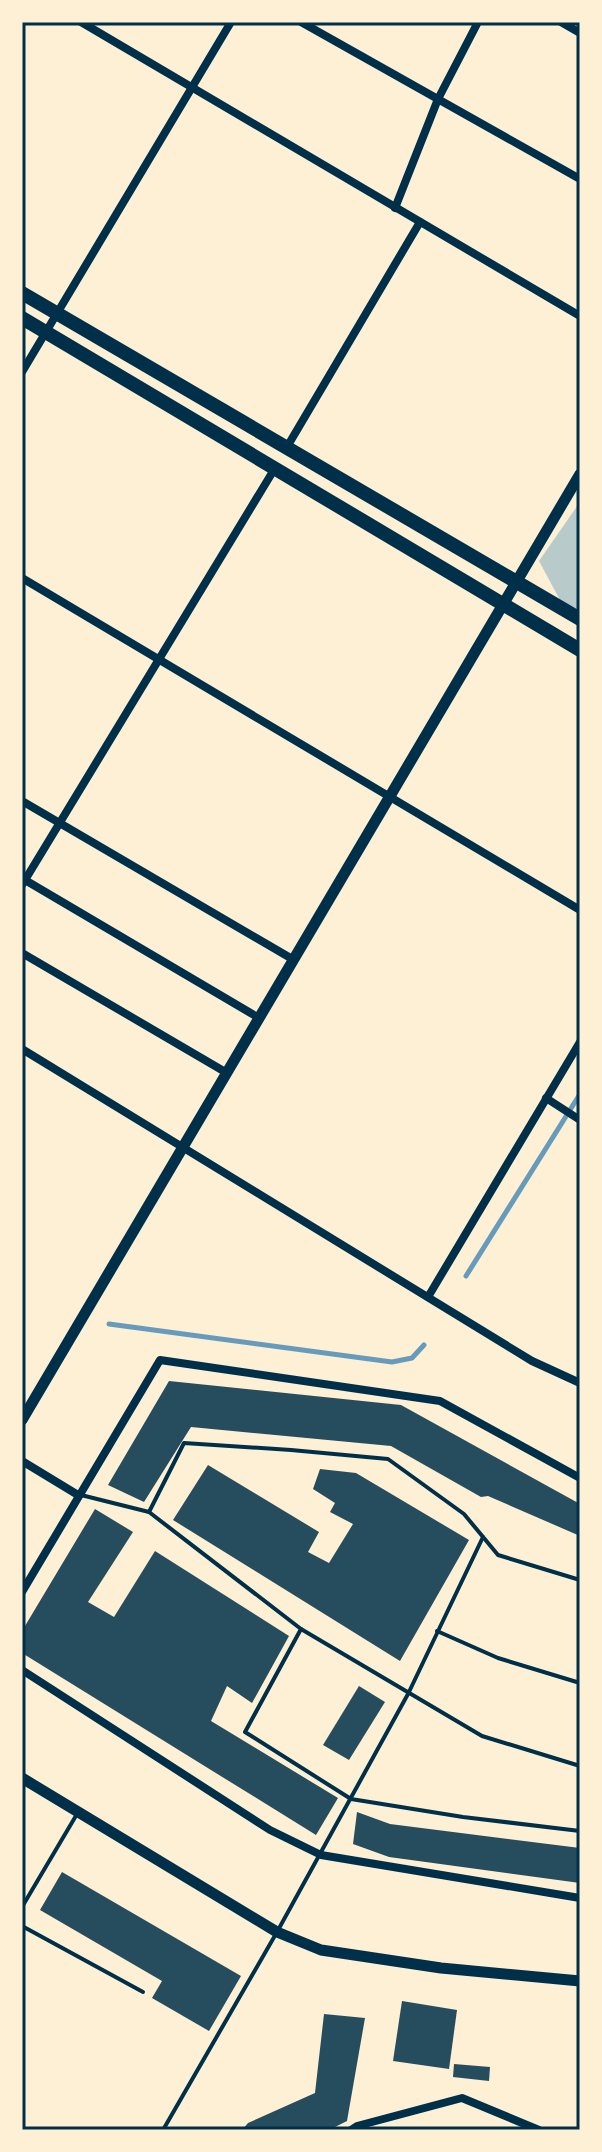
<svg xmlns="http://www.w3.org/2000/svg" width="602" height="2152" font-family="Signika,sans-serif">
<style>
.green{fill:#b9caca}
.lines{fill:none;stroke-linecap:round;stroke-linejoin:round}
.stream{stroke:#669bbc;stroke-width:5}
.building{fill:#264d5e}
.service{stroke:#003049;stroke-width:4}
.minor{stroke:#003049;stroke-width:8}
.tertiary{stroke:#003049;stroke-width:11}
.trunk{stroke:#003049;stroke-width:14}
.neatline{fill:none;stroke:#003049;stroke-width:3}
</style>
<rect width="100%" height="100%" fill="#fdf0d5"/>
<polygon class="green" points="580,502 580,612 561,602 539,561"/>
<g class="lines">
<g class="stream">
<polyline points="466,1276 580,1094"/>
<polyline points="109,1324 392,1362 412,1358 424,1345"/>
</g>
</g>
<g class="building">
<polygon points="169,1381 401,1405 580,1504 580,1536 488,1496 481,1497 391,1446 191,1427 144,1502 108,1485"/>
<polygon points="208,1465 319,1532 308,1552 329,1563 353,1524 330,1512 335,1503 313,1489 320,1469 356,1473 469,1540 400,1661 173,1520"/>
<polygon points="95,1509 133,1532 88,1602 114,1617 155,1551 289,1636 252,1703 227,1686 211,1721 338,1798 316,1835 22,1653 22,1631"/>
<polygon points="359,1686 385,1702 349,1760 323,1745"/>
<polygon points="357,1812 390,1824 580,1848 580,1883 389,1857 353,1844"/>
<polygon points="62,1872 241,1976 209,2031 152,1998 162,1981 40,1910"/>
<polygon points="402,2001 457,2010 449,2069 393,2061"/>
<polygon points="324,2014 365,2018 347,2121 329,2130 242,2130 248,2123 315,2093"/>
<polygon points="454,2064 490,2067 489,2081 453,2077"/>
</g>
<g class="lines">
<g class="service">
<polyline points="81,1495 149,1512 301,1629 482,1736 580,1766"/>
<polyline points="149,1512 184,1443 291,1450 388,1459 464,1514 498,1555 580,1580"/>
<polyline points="301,1629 245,1732 351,1799 463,1817 580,1831"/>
<polyline points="437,1631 498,1658 580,1683"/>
<polyline points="22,1907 77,1814"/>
<polyline points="22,1926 143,1992"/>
<polyline points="163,2130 277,1932 408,1694 483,1537"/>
</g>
<g class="minor">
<polyline points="81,22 580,316"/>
<polyline points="301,22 580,179"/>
<polyline points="561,22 580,33"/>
<polyline points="395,208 438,99 478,22"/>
<polyline points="22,372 231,22"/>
<polyline points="287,447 420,222"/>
<polyline points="22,578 580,910"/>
<polyline points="22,801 294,960"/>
<polyline points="25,880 259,1018"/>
<polyline points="22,885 275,468"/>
<polyline points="22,953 227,1073"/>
<polyline points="22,1049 532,1361 580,1383"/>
<polyline points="546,1098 580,1120"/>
<polyline points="428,1297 580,1042"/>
<polyline points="22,1461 78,1495"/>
<polyline points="22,1592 160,1360 440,1401 580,1478"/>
<polyline points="22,1670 270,1830 321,1855 580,1898"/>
<polyline points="351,2130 357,2126 462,2098 539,2130"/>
</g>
<g class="tertiary">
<polyline points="22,1420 580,474"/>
<polyline points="22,1778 277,1932 321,1950 441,1968 580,1981"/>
</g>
<g class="trunk">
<polyline points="22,293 580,619"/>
<polyline points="22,318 580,650"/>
</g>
</g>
<rect width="602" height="2152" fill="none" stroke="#fdf0d5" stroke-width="48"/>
<rect x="24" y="24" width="554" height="2104" class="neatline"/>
</svg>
